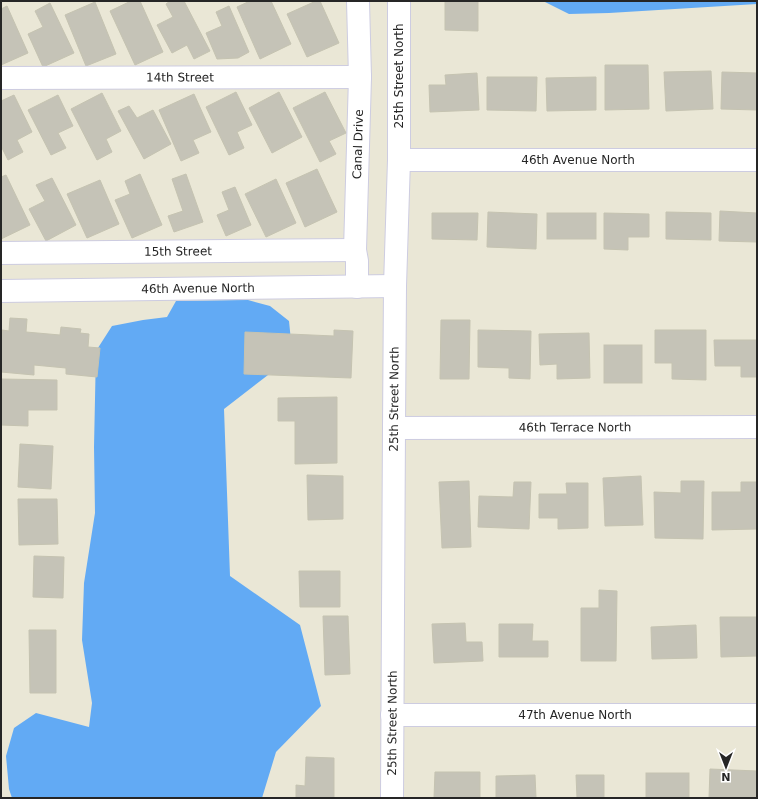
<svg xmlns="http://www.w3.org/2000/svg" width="758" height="799" font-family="'DejaVu Sans',sans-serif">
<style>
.water{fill:#62aaf4}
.building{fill:#c5c3b7;stroke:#c5c3b1}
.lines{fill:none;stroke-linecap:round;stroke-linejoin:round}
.minor-casing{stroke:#cdcce1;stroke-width:24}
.minor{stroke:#fff;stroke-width:22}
.labels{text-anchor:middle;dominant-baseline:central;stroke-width:3;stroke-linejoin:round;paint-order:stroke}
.street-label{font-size:12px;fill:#262626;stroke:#fff}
</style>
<rect width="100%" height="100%" fill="#eae7d6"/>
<g class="water">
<polygon points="543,1 757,1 757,4 609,13 569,14"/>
<polygon points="248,300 270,306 289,321 292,351 268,375 224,409 230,576 300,625 321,706 276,752 262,798 12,798 9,789 6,756 14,728 36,713 89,727 92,703 82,640 84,583 95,513 94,447 96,351 112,326 143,320 167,317 176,301"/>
</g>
<g class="building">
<polygon points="131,1 140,1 163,52 135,65 110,11"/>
<polygon points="170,1 184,1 210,51 194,59 187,45 172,53 157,25 173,17 166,4"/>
<polygon points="250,1 271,1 291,44 260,59 237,7"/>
<polygon points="316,1 320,1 339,43 307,57 287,14"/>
<polygon points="445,1 478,1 478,31 445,30"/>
<polygon points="95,2 116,54 86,66 65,15"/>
<polygon points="50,3 74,53 43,67 28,34 43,27 35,11"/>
<polygon points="7,6 28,53 1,65 1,9"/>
<polygon points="229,6 249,52 238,58 217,59 206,33 222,26 216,12"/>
<polygon points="605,65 648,65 649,109 605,110"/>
<polygon points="711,71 713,109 666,111 664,72"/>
<polygon points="722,72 757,73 757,110 721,109"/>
<polygon points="477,73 479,110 430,112 429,85 446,85 445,75"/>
<polygon points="487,77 537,77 536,111 487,110"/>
<polygon points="596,77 596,110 547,111 546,78"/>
<polygon points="236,92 252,125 237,132 244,148 229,155 206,107"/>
<polygon points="279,92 302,137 272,153 249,108"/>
<polygon points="325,92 346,133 329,141 336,154 320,162 293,108"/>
<polygon points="102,93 121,131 106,139 112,152 97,160 71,109"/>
<polygon points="194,94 211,132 193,140 199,153 181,161 159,110"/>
<polygon points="14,95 32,132 17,140 23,152 8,160 1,146 1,101"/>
<polygon points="58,95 73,126 58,133 66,148 51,155 28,110"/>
<polygon points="129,106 137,118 153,110 171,144 144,159 118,111"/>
<polygon points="317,169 337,212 305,227 286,183"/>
<polygon points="140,174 162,225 132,238 115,200 130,194 125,181"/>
<polygon points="186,174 203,222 174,232 168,216 183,211 172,179"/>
<polygon points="6,175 30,225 1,239 1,177"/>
<polygon points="52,178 76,225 46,241 29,209 45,201 36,185"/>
<polygon points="276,179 296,223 266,237 245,194"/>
<polygon points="100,180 119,224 87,238 67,194"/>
<polygon points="235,187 251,225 226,236 217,215 229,210 222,192"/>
<polygon points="720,211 757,213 757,242 719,241"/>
<polygon points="488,212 537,214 536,249 487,247"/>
<polygon points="666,212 711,213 711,240 666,239"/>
<polygon points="432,213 478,213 477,240 432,239"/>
<rect x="547" y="213" width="49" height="26"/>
<polygon points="604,213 649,214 649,237 628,237 628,250 604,249"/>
<polygon points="10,318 27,319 26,332 60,335 61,327 81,329 80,333 89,334 88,347 100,348 97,377 66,374 66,368 34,365 34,375 1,372 1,351 2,330 9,331"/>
<polygon points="441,320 470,320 469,379 440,379"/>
<polygon points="334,330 353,331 351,378 244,374 245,332 334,336"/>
<polygon points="478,330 531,331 530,379 509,378 509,368 478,367"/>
<polygon points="655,330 706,330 706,380 672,379 672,363 655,363"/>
<polygon points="589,333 590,378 557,379 557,364 540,365 539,334"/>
<polygon points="714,340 757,340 757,377 741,377 741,366 715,366"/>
<rect x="604" y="345" width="38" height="38"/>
<polygon points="1,379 57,380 57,410 28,410 28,426 1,425"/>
<polygon points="337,397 337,463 295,464 295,421 278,421 278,398"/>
<polygon points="20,444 53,446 51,489 18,487"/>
<polygon points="307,475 343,476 343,519 308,520"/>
<polygon points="641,476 643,525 605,526 603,478"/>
<polygon points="469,481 471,547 442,548 439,482"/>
<polygon points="681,481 704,481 703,539 655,538 654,492 681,493"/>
<polygon points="514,482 531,482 529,529 478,527 479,496 513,497"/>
<polygon points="741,482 757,482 757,529 712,530 712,492 741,492"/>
<polygon points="566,483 588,483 588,528 558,529 558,518 539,518 539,494 567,494"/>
<polygon points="18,499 57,499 58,544 19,545"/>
<polygon points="34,556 64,557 63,598 33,597"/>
<polygon points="299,571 340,571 340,607 300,607"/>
<polygon points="599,590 617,591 616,661 581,661 581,608 599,608"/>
<polygon points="323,616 348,616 350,674 325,675"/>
<polygon points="720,617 757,617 757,656 721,657"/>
<polygon points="465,623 466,642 482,642 483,661 434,663 432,624"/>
<polygon points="499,624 533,624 532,641 548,641 548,657 499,657"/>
<polygon points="696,625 697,658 652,659 651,627"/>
<polygon points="29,630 56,630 56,693 30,693"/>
<polygon points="306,757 334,758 334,798 296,798 296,785 305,786"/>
<polygon points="710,769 757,771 757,798 709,798"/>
<polygon points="435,772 480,772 480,798 434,798"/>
<rect x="646" y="773" width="43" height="25"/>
<polygon points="535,775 536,798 496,798 496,776"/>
<polygon points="576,775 604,775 604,798 577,798"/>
</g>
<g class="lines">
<defs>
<g id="minor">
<path id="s1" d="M 1,78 L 360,77"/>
<path id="s2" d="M 399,160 L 757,160"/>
<path id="s3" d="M 1,253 L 355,250"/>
<path id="s4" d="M 357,287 L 357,261 L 355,250 L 360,77 L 358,1"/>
<path id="s5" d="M 1,291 L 395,286"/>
<path id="s6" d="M 394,428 L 757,427"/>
<path id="s7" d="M 392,715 L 757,715"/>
<path id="s8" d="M 392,798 L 394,428 L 395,286 L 399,160 L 399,1"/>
</g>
</defs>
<use href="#minor" class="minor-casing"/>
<use href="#minor" class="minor"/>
</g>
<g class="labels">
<g class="street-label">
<text transform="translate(399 76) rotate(-90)">25th Street North</text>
<text stroke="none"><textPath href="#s1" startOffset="179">14th Street</textPath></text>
<text stroke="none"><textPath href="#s4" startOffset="143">Canal Drive</textPath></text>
<text stroke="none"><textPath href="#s2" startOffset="179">46th Avenue North</textPath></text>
<text stroke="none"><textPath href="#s3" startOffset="177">15th Street</textPath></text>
<text stroke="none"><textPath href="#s5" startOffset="197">46th Avenue North</textPath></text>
<text stroke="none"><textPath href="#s8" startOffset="399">25th Street North</textPath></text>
<text stroke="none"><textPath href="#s6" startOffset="181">46th Terrace North</textPath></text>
<text stroke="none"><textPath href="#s7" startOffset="183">47th Avenue North</textPath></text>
<text stroke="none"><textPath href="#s8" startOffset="75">25th Street North</textPath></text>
</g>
</g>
<rect width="758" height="799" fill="none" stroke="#262626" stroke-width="4"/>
<g transform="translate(726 767) rotate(180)" stroke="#ffffff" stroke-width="3" paint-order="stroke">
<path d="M0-3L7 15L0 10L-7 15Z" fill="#262626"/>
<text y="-6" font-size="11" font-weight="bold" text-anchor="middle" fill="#262626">N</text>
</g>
</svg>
